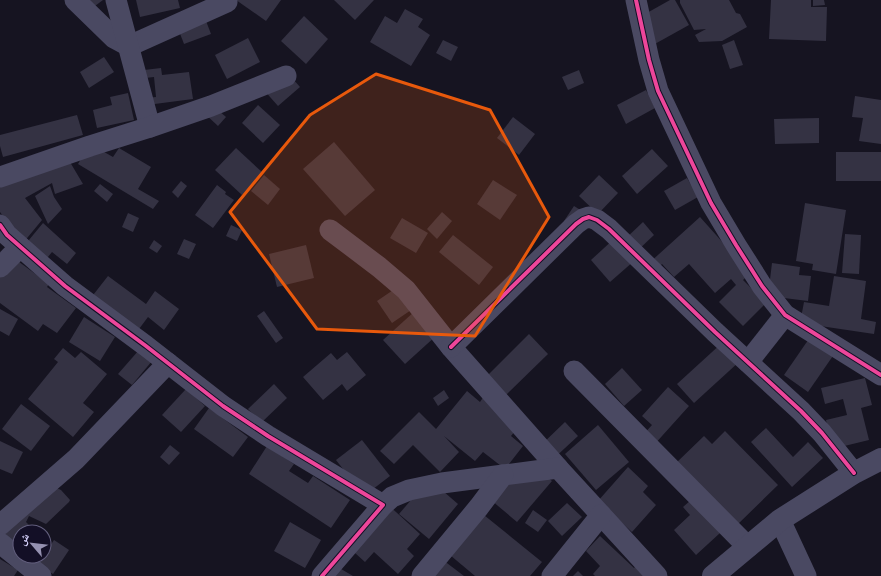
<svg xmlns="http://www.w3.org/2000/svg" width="881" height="576" font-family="Raleway,'Noto Naskh Arabic',sans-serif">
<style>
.building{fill:#343243}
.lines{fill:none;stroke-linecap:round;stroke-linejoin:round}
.minor{stroke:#4a4962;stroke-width:21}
.tertiary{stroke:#4a4962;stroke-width:22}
.cycleway-casing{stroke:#130f26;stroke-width:6}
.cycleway{stroke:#ed469a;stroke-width:4}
.marked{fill:#e8590c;fill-opacity:0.2;stroke:#e8590c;stroke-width:3;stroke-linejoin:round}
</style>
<rect width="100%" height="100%" fill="#161421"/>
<g class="building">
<polygon points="84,0 103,0 91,9"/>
<polygon points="136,0 178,0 180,8 140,17"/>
<polygon points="236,0 281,0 266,21"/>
<polygon points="334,0 374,0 355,20"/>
<polygon points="670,0 675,0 689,25 653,45 638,18"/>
<polygon points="680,0 729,0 736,13 740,14 747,27 722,41 699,42 695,35 706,29 694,30 680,3"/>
<polygon points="771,0 811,0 811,7 827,7 826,41 769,39"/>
<polygon points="813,0 824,0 825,5 813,6"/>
<polygon points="405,9 423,19 418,27 430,35 411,66 370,42 385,16 397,23"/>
<polygon points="203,13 211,34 184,44 176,23"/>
<polygon points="304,16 328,39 306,64 281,41"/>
<polygon points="248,38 260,62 227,79 215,55"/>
<polygon points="443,40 458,47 451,61 436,53"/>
<polygon points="734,40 743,65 730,69 722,45"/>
<polygon points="104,57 114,72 89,88 80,72"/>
<polygon points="161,68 162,75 189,72 193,99 147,105 146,98 156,97 154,77 145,78 144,70"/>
<polygon points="285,70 300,87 278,106 263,89"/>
<polygon points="579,70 584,83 568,90 562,77"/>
<polygon points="646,90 655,108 626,124 617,105"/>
<polygon points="128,93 134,120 97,128 93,110 112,105 110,97"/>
<polygon points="855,96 881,100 881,144 859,141 863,118 852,117"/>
<polygon points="210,103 226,117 218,126 203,112"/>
<polygon points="258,105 280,125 263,143 242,123"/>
<polygon points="77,115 83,135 3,157 0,146 0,135"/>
<polygon points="513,117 535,134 519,155 497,138"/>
<polygon points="819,118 819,143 775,144 774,119"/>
<polygon points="334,142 375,190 345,216 303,169"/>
<polygon points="90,144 113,157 119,148 151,167 138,189 159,201 153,209 78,164"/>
<polygon points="236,148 263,173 242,195 215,170"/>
<polygon points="652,149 668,166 637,194 622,176"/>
<rect x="836" y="152" width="45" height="29"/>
<polygon points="67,157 83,184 55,194 52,183 25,198 42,220 23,243 0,212 0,180"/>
<polygon points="264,175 280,189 268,205 251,191"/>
<polygon points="599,175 618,193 598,214 579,196"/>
<polygon points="687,178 698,197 675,210 664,191"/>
<polygon points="493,180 517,195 500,220 477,204"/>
<polygon points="181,181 187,186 178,198 172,192"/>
<polygon points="100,184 113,194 107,202 94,191"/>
<polygon points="217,185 226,192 225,194 234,200 213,228 195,215"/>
<polygon points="50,186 54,197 62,209 48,224 35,196"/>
<polygon points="805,203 846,210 836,274 812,270 813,264 796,261"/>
<polygon points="574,206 582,211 572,226 564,221"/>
<polygon points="442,212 452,221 437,239 427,229"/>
<polygon points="128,213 139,218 133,232 122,227"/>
<polygon points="700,217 750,273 743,280 766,303 743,326 719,302 736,285 731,279 715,293 689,264 674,277 662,264 655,271 648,264"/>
<polygon points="402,218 428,233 416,253 390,238"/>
<polygon points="643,222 654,235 636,252 624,240"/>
<polygon points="43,223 76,253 67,264 52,252 43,263 24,246"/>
<polygon points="231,225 242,230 237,241 226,236"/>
<polygon points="845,234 861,235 859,274 842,273"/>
<polygon points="453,235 493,267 479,285 439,252"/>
<polygon points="615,238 634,261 610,282 591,260"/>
<polygon points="184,239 196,244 189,259 177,254"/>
<polygon points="154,240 162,246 157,253 149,248"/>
<polygon points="306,245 314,278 277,287 269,254"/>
<polygon points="11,256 49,284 47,287 76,308 57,333 43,324 38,331 0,303 0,271"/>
<polygon points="772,263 800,267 799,275 811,276 808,301 768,296"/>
<polygon points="108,276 146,304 155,291 179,309 164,330 148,317 136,333 90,299"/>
<polygon points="834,276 866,281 861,319 876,322 874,334 800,323 804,302 829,306"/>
<polygon points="402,284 417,306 392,323 377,301"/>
<polygon points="0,309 18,319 9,336 0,331"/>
<polygon points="264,311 283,338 276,343 257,316"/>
<polygon points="415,311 437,335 405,364 383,340"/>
<polygon points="84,317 115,337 100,361 69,342"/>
<polygon points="813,333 837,350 808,392 784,375"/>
<polygon points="529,334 548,354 506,395 487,376"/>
<polygon points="723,342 740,361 694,403 677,384"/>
<polygon points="63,348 75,358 81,352 107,374 83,403 94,412 73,437 28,399 58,362 54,359"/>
<polygon points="139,350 152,361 132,385 118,374"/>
<polygon points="347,352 366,375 347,391 342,384 323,400 303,377 331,353 337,360"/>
<polygon points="622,368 642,390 624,406 605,384"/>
<polygon points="865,378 872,405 861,408 869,440 832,449 826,420 847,415 843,399 825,404 821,388"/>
<polygon points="274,384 287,398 261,423 248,409"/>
<polygon points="668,387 689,406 653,446 642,436 652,425 642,416"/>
<polygon points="186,389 205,406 181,432 162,415"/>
<polygon points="444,390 449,398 438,406 433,398"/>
<polygon points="467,391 480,402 484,396 520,425 511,436 523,446 505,469 483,452 475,461 444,436 459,452 440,472 413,445 394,464 380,451 419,412 436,429"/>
<polygon points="21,404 50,426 31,451 2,429"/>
<polygon points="209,408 248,437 233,457 194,429"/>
<polygon points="565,422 578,436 551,461 538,448"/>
<polygon points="598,425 629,462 596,490 565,454"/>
<polygon points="766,428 793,457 808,442 823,458 792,487 751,442"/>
<polygon points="725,431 778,485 736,526 675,464 704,436 712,444"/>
<polygon points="362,440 390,476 364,496 336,460"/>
<polygon points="0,441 23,452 12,474 0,469"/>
<polygon points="170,445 180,453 169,465 160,457"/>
<polygon points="267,446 294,464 289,471 308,483 313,476 350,500 331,528 249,474"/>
<polygon points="628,467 648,486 643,492 656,505 632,532 598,501"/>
<polygon points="543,474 552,481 517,522 491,500 510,476"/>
<polygon points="429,479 458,504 429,539 399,514"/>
<polygon points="46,483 61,490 70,500 69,502 46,524 29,516 26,522 36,532 20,532 20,548 0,540 0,528"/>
<polygon points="691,500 720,533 696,555 674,530 690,515 683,507"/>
<polygon points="384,501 420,534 407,549 414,556 398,574 374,552 365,562 345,544"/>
<polygon points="567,503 582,517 562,536 548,521"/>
<polygon points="533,510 547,520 538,532 525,523"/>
<polygon points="479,511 542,562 530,576 475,576 450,555"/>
<polygon points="290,522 321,540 305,568 274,551"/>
<polygon points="600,536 634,568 636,566 646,576 595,576 593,574 600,566 586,551"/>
<polygon points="54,540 69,550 53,574 38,564"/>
<polygon points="439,557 464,576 435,576"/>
<polygon points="0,559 18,570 14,576 0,576"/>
<polygon points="336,566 353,576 330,576"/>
<polygon points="578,571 583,576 573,576"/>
</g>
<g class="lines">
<g class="minor">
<polyline points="75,0 114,38 129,46 227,2"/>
<polyline points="116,0 150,127"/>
<polyline points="636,0 649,60 658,91 711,203 736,245 762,286 785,315 881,375"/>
<polyline points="0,177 90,146 150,127 211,106 286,76"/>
<polyline points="0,225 7,235 65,286 146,346 223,406 268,436 383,505 322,576"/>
<polyline points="330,230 379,267 406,290 451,347 558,468"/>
<polyline points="0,267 20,247"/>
<polyline points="451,347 576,224 583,219 589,217 597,220 609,229 715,332 801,411 822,433 854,473"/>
<polyline points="748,362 785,315"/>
<polyline points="574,371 748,547"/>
<polyline points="383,505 392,497 409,490 442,483 558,468 657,576"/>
<polyline points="780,520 806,576"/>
<polyline points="0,525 76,459 168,363"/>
<polyline points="0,543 41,576"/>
<polyline points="422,576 479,507 503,475"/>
<polyline points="552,576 601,515"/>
</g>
<polyline class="tertiary" points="713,576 780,520 854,473 881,459"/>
<defs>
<g id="cycleway">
<polyline points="636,0 649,60 658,91 711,203 736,245 762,286 785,315 881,375"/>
<polyline points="0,225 7,235 65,286 146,346 223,406 268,436 383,505 322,576"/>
<polyline points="451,347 576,224 583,219 589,217 597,220 609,229 715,332 801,411 822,433 854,473"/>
</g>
</defs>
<use href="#cycleway" class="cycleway-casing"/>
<use href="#cycleway" class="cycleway"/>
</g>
<path class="marked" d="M 376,74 L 490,110 L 549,217 L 475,336 L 317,329 L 230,212 L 310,115 Z"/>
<g transform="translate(32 544) rotate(298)"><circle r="19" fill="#130f26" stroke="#625e7d"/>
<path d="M0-3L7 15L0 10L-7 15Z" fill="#9591b1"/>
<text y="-6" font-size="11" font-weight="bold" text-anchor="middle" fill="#d9d4ff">ش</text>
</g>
</svg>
